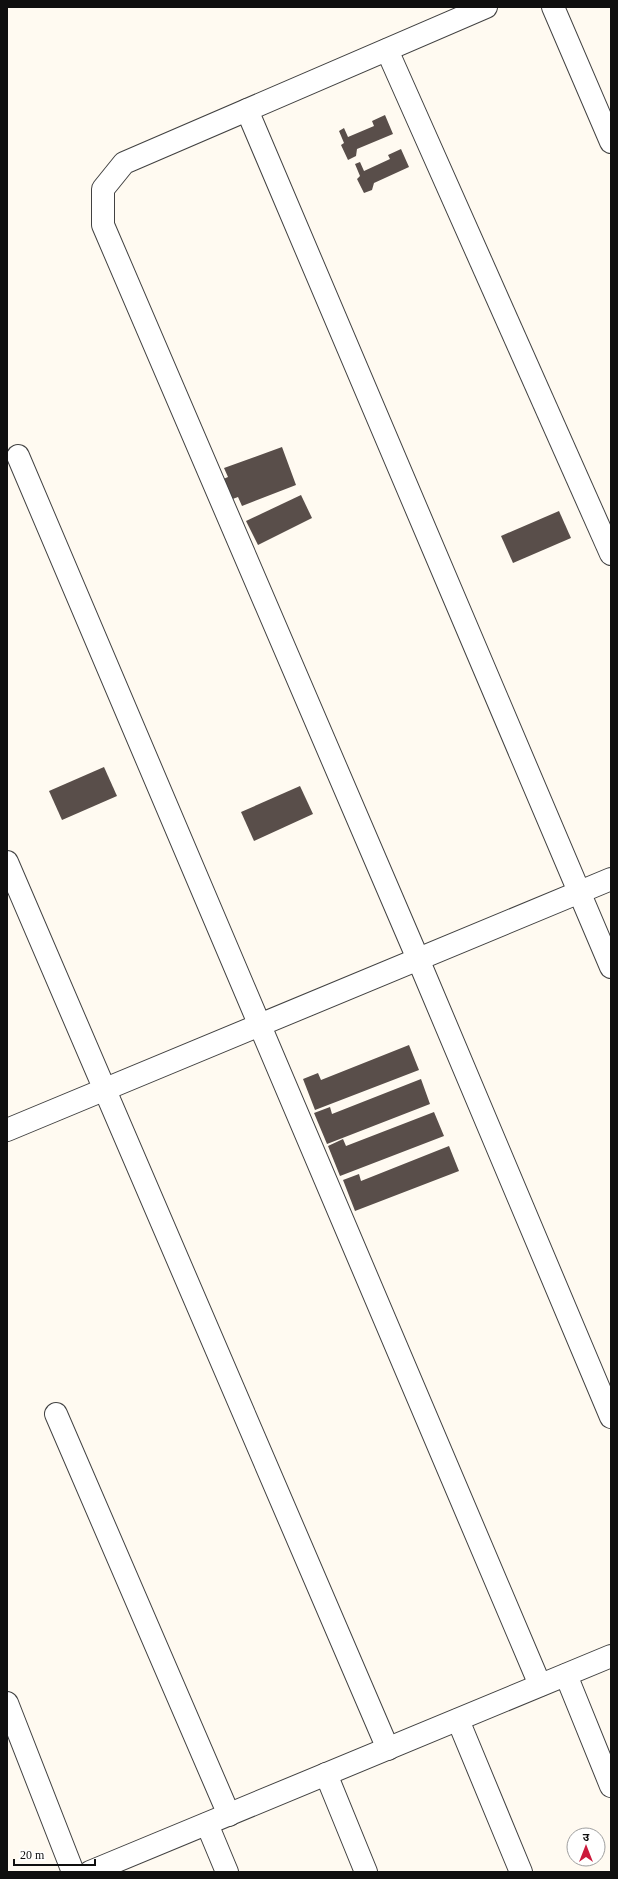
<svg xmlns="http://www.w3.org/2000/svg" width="618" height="1879" font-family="'Times New Roman','Noto Sans Devanagari',serif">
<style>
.building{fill:#594e4a}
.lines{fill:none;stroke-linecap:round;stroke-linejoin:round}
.street-casing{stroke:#424242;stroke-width:24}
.street{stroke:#fff;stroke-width:22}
</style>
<rect width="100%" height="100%" fill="#fffaf1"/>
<g class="building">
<polygon points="385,115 393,134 357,149 356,156 348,160 341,145 344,143 339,131 344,128 348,137 374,126 372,121"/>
<polygon points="401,149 409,167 374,183 372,190 364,193 357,179 360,176 355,164 360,162 364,171 390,159 388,155"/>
<polygon points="282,447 296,485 242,506 238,497 230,500 221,480 228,477 224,468"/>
<polygon points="301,495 312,518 258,545 246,521"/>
<polygon points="559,511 571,538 513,563 501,536"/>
<polygon points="104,767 117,796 62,820 49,791"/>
<polygon points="300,786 313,814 254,841 241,812"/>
<polygon points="409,1045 419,1070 315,1110 303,1079 318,1073 321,1080"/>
<polygon points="421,1079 430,1104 327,1144 314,1113 330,1107 332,1114"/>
<polygon points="434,1112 444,1136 340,1176 328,1146 343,1139 346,1146"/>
<polygon points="449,1146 459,1171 355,1211 343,1180 359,1174 361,1181"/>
</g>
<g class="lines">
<defs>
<g id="street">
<polyline points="486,7 124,163 103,189 103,225 418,959 611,1417"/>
<polyline points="553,7 611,142"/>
<polyline points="387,50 611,554"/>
<polyline points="247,110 611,967"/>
<polyline points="18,456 540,1685"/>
<polyline points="7,862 388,1749"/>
<polyline points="7,1130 611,879"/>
<polyline points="56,1414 229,1815"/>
<polyline points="566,1675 611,1786"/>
<polyline points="7,1703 73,1872"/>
<polyline points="458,1720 521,1872"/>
<polyline points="326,1774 366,1872"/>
<polyline points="207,1824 227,1872"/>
<polyline points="90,1872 611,1656"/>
</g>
</defs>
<use href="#street" class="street-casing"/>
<use href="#street" class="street"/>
</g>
<rect width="618" height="1879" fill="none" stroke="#0f0f0f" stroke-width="16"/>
<g transform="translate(586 1847)"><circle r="19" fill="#ffffff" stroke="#9f9f9f"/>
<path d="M0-3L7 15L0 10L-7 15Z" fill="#cc1a3c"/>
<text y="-6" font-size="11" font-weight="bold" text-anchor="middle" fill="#0f0f0f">उ</text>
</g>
<path d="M14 1859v6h81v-6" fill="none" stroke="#0f0f0f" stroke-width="2"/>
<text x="20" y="1859" font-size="12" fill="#0f0f0f" stroke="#ffffff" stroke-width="3" paint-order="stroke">20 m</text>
</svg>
